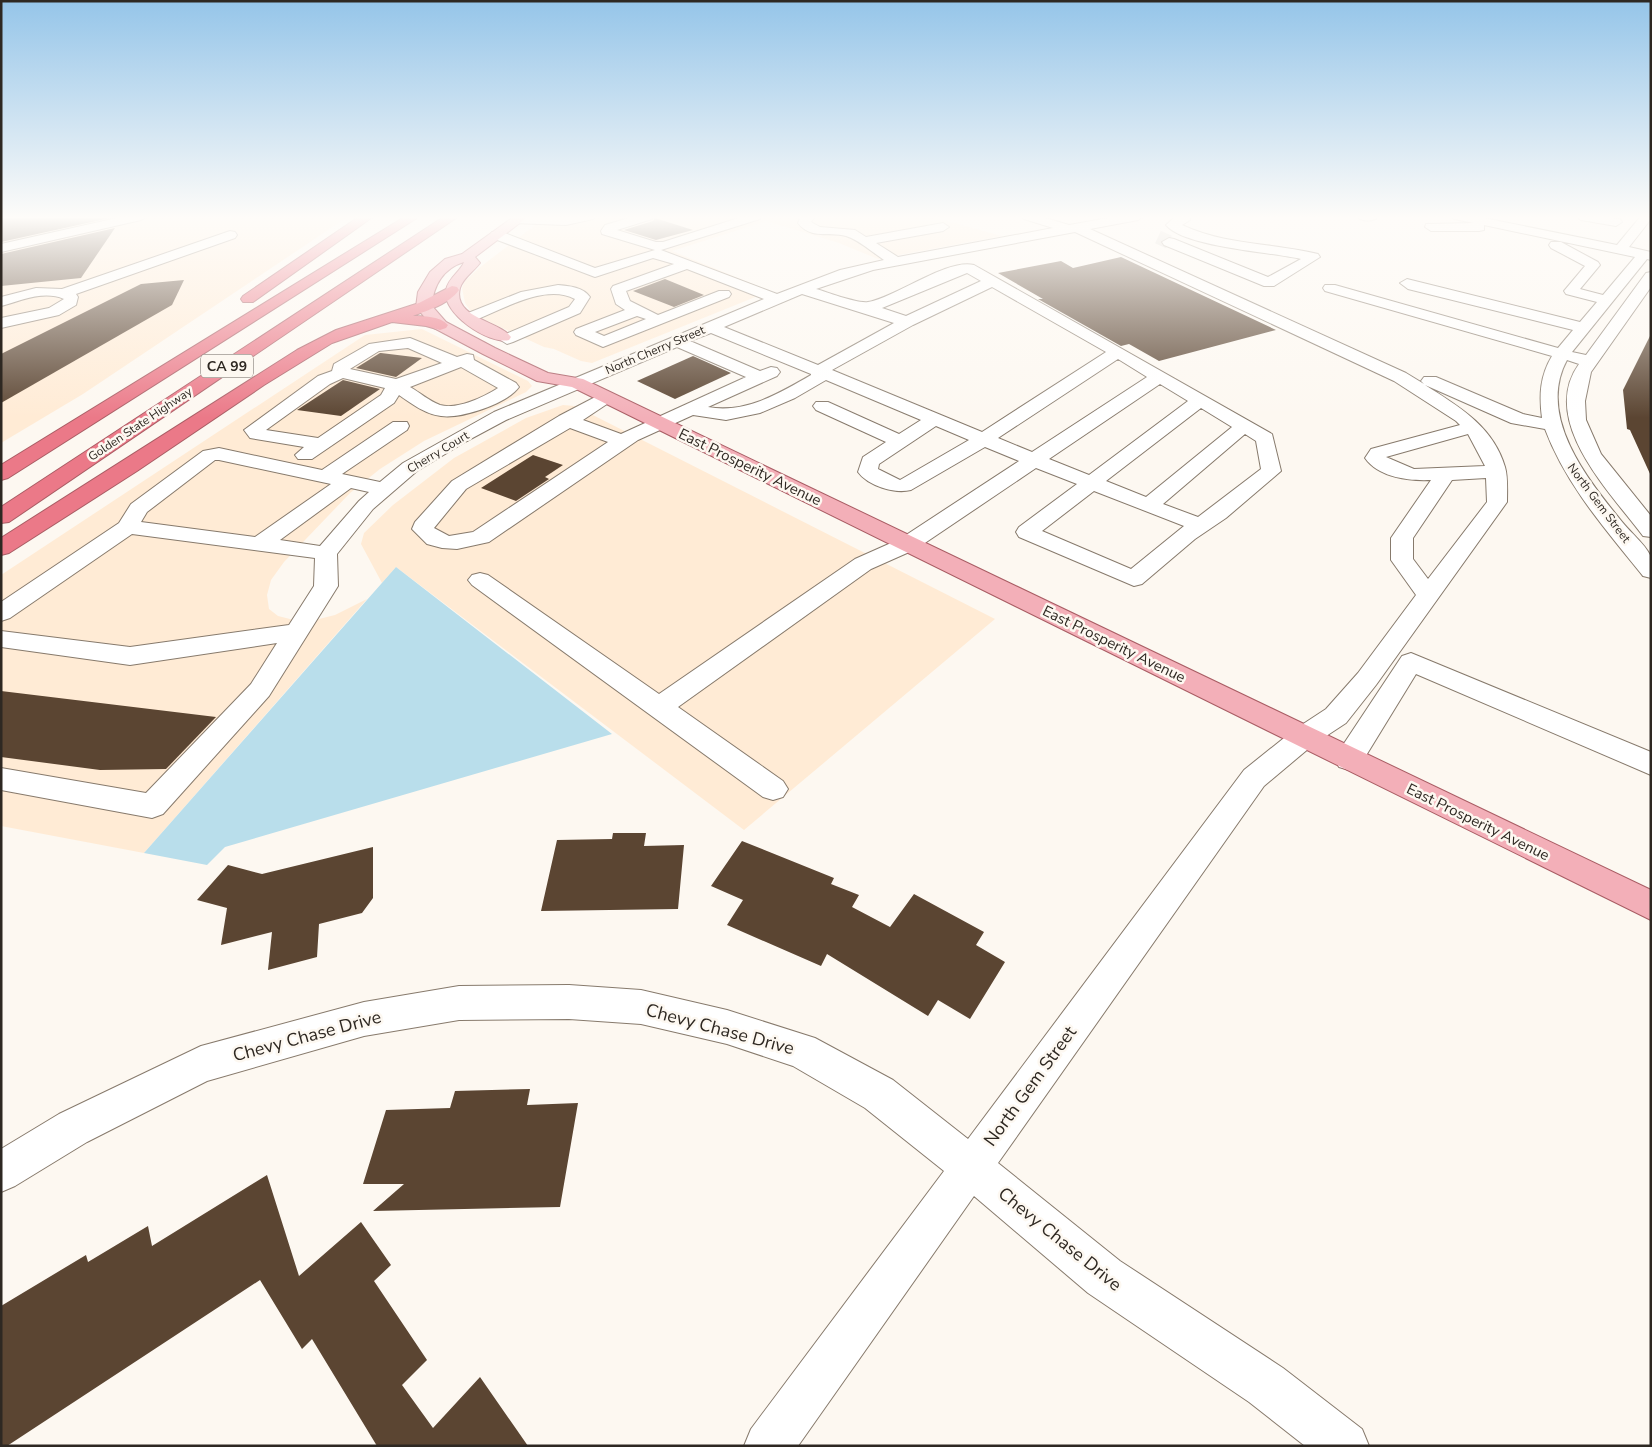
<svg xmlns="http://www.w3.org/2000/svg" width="1652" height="1447" font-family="'Nunito Sans',sans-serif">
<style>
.built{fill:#ffebd5}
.water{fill:#b9deeb}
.building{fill:#5b4532}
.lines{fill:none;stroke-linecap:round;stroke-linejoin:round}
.minor-tunnel{stroke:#d4cec8;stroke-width:14;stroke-dasharray:14 7;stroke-linecap:butt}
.minor-casing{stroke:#877a6c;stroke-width:2}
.major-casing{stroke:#a95d64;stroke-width:2}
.highway-casing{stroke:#a95d64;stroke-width:2}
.minor{fill:#fff;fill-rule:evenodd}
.major{fill:#f3afb8;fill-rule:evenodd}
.highway{fill:#eb7988;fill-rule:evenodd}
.labels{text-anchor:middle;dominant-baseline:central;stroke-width:5;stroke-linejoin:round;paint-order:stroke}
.far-street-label{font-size:12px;fill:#2e2822;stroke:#fdf8f1}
.shield{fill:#fdf8f1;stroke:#6c6660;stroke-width:1}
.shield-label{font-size:14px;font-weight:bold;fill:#2e2822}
.street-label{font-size:15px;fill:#2e2822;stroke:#fdf8f1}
.near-street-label{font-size:18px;fill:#2e2822;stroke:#fdf8f1}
</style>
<rect width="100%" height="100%" fill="#fdf8f1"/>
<g class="built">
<polygon points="1,216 349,216 83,394 1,443"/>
<polygon points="547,216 929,216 1002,236 878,259 839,243 766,221 672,251 770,291 592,363 581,361 554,349 544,347 487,321 470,310 465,303 462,288 465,281 479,268"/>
<polygon points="422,329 528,381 532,386 526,392 424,441 380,469 350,493 284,562 271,580 267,595 269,609 278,616 294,620 311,621 335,615 367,599 144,853 1,826 1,575 365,335"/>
<polygon points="563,405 575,406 995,619 744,830 396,567 382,583 361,544 364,533 393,505 454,458 526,418"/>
</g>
<polygon class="water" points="396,567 612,734 225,847 207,865 144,853"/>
<g class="building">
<polygon points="1,216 119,216 1,242"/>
<polygon points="655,218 693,230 656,240 624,230 653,221"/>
<polygon points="115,228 81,278 1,286 1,254"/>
<polygon points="1121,257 1276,330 1159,361 1129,344 1121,346 1038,299 1043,299 998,273 1061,261 1073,268"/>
<polygon points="665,279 704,295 674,307 633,291"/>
<polygon points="184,280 172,305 1,403 1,354 141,284"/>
<polygon points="1651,334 1651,476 1630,430 1627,429 1623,390"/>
<polygon points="380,353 381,353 422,358 396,377 356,368"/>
<polygon points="693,356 731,373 675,399 637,381"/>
<polygon points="343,380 380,389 341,416 297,410"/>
<polygon points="533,455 563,465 545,477 549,479 516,501 481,488"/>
<polygon points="1,691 216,717 166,769 100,770 1,757"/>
<polygon points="613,833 646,833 644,846 684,845 678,909 541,911 557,840 612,839"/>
<polygon points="742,841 834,878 831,884 859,895 852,907 890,927 914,894 984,932 976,945 1005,962 970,1019 938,1000 928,1016 827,954 821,966 727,925 743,900 711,886"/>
<polygon points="373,847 373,898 362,913 319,924 317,957 268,970 272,932 221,945 227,908 197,900 228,865 262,874"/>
<polygon points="530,1089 527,1105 578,1103 560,1207 373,1211 404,1184 363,1184 386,1110 450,1108 455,1091"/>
<polygon points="267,1175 299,1276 361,1222 391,1265 374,1281 427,1360 402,1385 433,1428 480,1377 528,1446 377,1446 312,1339 302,1349 260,1280 7,1446 1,1446 1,1306 86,1255 88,1262 148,1226 152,1246"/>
</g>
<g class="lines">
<polyline class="minor-tunnel" points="1158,237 1169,242"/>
<defs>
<g id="minor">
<polygon points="126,216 147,216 141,220 1,252 1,244"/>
<polygon points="517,216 595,216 593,219 566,225 513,223 511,220"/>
<path d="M 636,216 L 654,216 L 652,219 L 617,230 L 656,242 L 663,242 L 745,216 L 762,216 L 760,219 L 661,250 L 777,294 L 840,270 L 884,260 C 872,252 859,240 846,236 C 829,231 811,240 798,223 L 801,216 L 813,216 L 814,218 L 811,222 L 820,227 L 855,230 L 866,237 L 943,223 L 949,227 L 943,231 L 876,243 L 898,257 L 1053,228 L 1024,219 L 1022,216 L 1039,216 L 1069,225 L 1120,216 L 1144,216 L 1138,220 L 1090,229 L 1406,373 L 1424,384 L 1421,381 L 1424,377 L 1436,377 L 1523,414 L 1542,418 C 1539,395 1540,376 1552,356 L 1325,291 L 1323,288 L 1325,285 L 1335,285 L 1558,348 L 1573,330 L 1408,289 L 1400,283 L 1407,279 L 1580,322 L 1597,302 L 1566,294 L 1564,291 L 1585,266 L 1551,248 L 1549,245 L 1551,242 L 1561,242 L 1598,262 L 1600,265 L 1580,289 L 1603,295 L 1635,257 L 1484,225 L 1484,230 L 1479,231 L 1431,231 L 1425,227 L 1426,224 L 1474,223 L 1454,219 L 1452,216 L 1474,216 L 1617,245 L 1641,216 L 1651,216 L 1651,219 L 1629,247 L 1651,252 L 1651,260 L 1647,259 L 1572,352 L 1586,355 L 1646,273 L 1651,272 L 1651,287 L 1591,372 L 1585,401 L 1586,420 L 1601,454 L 1651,516 L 1651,537 L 1643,536 C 1611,493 1538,421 1579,364 L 1567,360 C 1536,417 1589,481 1623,523 C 1631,533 1645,544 1650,555 C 1652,561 1651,572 1651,578 L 1643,576 C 1606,530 1566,485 1545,429 L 1511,423 L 1425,385 C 1458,406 1493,426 1505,467 C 1508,477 1507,491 1507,502 L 1376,685 L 1346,723 L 1314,744 L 1264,786 L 998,1163 L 1120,1261 L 1283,1368 L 1362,1429 L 1369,1446 L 1305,1446 L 1249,1402 L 1088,1293 L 974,1196 L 798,1446 L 744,1446 L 751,1429 L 944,1171 L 865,1108 L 793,1066 L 727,1044 L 641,1024 L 569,1019 L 459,1020 L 364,1036 L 207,1081 L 87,1142 L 15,1186 L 1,1192 L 1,1149 L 59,1114 L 201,1046 L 364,1002 L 459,986 L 569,985 L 641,990 L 727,1010 L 815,1038 L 893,1080 L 968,1139 L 1244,770 L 1294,730 L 1326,709 L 1358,673 L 1416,595 L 1391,560 L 1391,538 L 1431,480 C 1410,481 1379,478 1365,458 L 1371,449 L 1460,425 L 1456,421 L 1394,381 L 1075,232 L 873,270 L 816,289 C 827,292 858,304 868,302 C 896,297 948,258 974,265 L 1272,434 L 1281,471 L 1226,518 L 1195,539 L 1142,584 L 1134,586 L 1019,537 L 1016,532 L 1019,527 L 1077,484 L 1036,468 L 916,549 L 871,569 L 678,707 L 783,781 L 788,789 L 783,797 L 773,800 L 763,797 L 472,585 L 468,580 L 472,575 L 480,573 L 488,575 L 659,694 L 855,559 L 900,539 L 1019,461 L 985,447 L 911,490 C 895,494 868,486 858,472 L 863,457 L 886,442 L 816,410 L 813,406 L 816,402 L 828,402 L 899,434 L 921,420 L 826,380 L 795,398 L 760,413 L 726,420 L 693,415 L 638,440 L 489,542 L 457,549 L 442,548 L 427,544 L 412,529 L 415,522 L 452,481 L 559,416 L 601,394 L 613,394 L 616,398 L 583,420 L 621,434 L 746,377 L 677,347 L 506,420 L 465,442 L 417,471 L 373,509 L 337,554 L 338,586 L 269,696 L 163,814 L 152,818 L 1,790 L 1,768 L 146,793 L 251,684 L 277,643 L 130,665 L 1,647 L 1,631 L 130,647 L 289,625 L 314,586 L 315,558 L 132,534 L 10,618 L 1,621 L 1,602 L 119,523 L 131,504 L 203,451 L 219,448 L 322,470 L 393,422 L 407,422 L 409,426 L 407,430 L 342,474 L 380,482 L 403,463 L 494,412 L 764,299 L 687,269 L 626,291 L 630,301 L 658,315 L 719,291 L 729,291 L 731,294 L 729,297 L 603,347 L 576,335 L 574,332 L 576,329 L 625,310 L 616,304 L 611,289 L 613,286 L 674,264 L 653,258 L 595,277 L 492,238 L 490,235 L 492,232 L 502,232 L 595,268 L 655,250 L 602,234 L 601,231 L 605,225 ZM 967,273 L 981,281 L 906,316 L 882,308 ZM 992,287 L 1106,352 L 982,432 L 832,370 L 913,325 ZM 802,294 L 894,323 L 818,365 L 724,327 ZM 637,316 L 646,319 L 604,336 L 595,332 ZM 711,333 L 811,374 L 811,375 C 780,393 745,414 708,407 L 777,376 L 780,372 L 777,368 L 771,367 L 760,371 L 690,341 ZM 1118,359 L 1147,377 L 1032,452 L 998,438 ZM 1160,384 L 1188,401 L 1089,475 L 1049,459 ZM 1201,408 L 1232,427 L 1146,497 L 1106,481 ZM 936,426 L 969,440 L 900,480 L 878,469 L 879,464 ZM 570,428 L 608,442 L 473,532 L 449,536 L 434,528 L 466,489 ZM 1245,434 L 1256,441 L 1261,469 L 1198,517 L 1163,504 ZM 1468,434 L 1485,466 L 1414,469 L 1386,457 ZM 215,460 L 219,460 L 331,484 L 255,537 L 141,522 L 147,512 ZM 1486,478 L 1487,502 L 1428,579 L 1413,559 L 1413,538 L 1452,480 ZM 351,488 L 369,492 L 359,501 L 320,546 L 280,540 ZM 1094,491 L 1184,526 L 1131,569 L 1042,531 Z"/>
<path d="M 1176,216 L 1191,216 L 1190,220 L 1182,225 C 1224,245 1273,243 1318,254 L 1320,257 L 1274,286 L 1264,286 L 1164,245 L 1162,242 L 1169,238 L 1174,239 L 1268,277 L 1301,259 C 1271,252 1184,247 1166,225 Z"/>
<path d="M 1357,216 L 1379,216 C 1375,222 1361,222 1357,216 Z"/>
<polygon points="1575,216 1601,216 1620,219 1622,222 1616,226 1581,220"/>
<path d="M 230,231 L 235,232 L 237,235 L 235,238 L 76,294 L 78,297 L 76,305 L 59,315 L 1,328 L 1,318 L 49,308 L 64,299 C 43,290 21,301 1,306 L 1,297 L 36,288 L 62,289 Z"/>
<path d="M 558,285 C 569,286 583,287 590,297 L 580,313 L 513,342 L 507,344 L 499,339 L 501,336 L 569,307 L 575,299 C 545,283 502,310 473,321 L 463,321 L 460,318 L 463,315 L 521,292 Z"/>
<path d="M 410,338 L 457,357 L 467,354 L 473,355 L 474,360 L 516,383 L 519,387 C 507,404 461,419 441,416 C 425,414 412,404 399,395 L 394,403 L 312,459 L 298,459 L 295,455 L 304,447 L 250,438 L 244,430 L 318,376 L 332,371 L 334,364 L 369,344 ZM 408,348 L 442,363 L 396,379 L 350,369 L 379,351 ZM 461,367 L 498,388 C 484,397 457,410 440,405 C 429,401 419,392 410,387 ZM 343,378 L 385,388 L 381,395 L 318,438 L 266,430 L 330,384 Z"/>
<polygon points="1411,653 1651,752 1651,775 1416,674 1359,767 1349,770 1339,767 1335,759 1339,751 1402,656"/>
</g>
<path id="major" d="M 515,216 L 529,216 L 475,257 L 480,263 C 474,271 463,278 460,288 C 452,318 500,321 511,337 L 509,340 C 489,345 441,313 446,290 C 448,278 461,271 464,262 C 444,268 433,285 432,306 L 446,322 L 495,348 L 548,373 L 583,379 L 1651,890 L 1651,920 L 572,387 L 537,381 L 483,354 L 434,328 L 416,307 L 418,292 L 430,272 L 445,259 L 462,254 Z"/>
<g id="highway">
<polygon points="360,216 374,216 253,302 243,302 241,299 243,296"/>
<polygon points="406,216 420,216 8,478 1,480 1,465"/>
<polygon points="445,216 459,216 9,522 1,523 1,507"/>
<path d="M 452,286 L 457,287 L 459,290 C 449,304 428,310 413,316 C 424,316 440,316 448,325 L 446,328 L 440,330 L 426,326 L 392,322 L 332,343 L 264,385 L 137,471 L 9,553 L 1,555 L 1,538 L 297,350 L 336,330 L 419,303 Z"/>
</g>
</defs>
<use href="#minor" class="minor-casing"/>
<use href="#major" class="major-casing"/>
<use href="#highway" class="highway-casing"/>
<use href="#minor" class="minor"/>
<use href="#major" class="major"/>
<use href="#highway" class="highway"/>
</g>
<linearGradient id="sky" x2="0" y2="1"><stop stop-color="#95c5e9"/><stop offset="0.52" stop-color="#fefcf9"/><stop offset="1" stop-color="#fefcf9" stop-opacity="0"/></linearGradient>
<rect width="1652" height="418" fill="url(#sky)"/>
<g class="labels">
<g class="far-street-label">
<text transform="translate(655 350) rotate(-23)">North Cherry Street</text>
<text transform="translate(140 424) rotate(-34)">Golden State Highway</text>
<text transform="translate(438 452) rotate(-31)">Cherry Court</text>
<text transform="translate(1599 503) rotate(53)">North Gem Street</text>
</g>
<rect class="shield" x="201" y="354.5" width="52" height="23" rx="4"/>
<g class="shield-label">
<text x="227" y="366">CA 99</text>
</g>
<g class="street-label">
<text transform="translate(750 467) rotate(26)">East Prosperity Avenue</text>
<text transform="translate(1114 644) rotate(26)">East Prosperity Avenue</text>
<text transform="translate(1478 822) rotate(26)">East Prosperity Avenue</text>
</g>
<g class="near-street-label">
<text transform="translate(720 1029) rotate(15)">Chevy Chase Drive</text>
<text transform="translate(307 1036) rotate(-15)">Chevy Chase Drive</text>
<text transform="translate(1030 1086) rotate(-54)">North Gem Street</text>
<text transform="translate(1060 1239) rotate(39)">Chevy Chase Drive</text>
</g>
</g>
<rect width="1652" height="1447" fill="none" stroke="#2e2822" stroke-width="5"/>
</svg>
